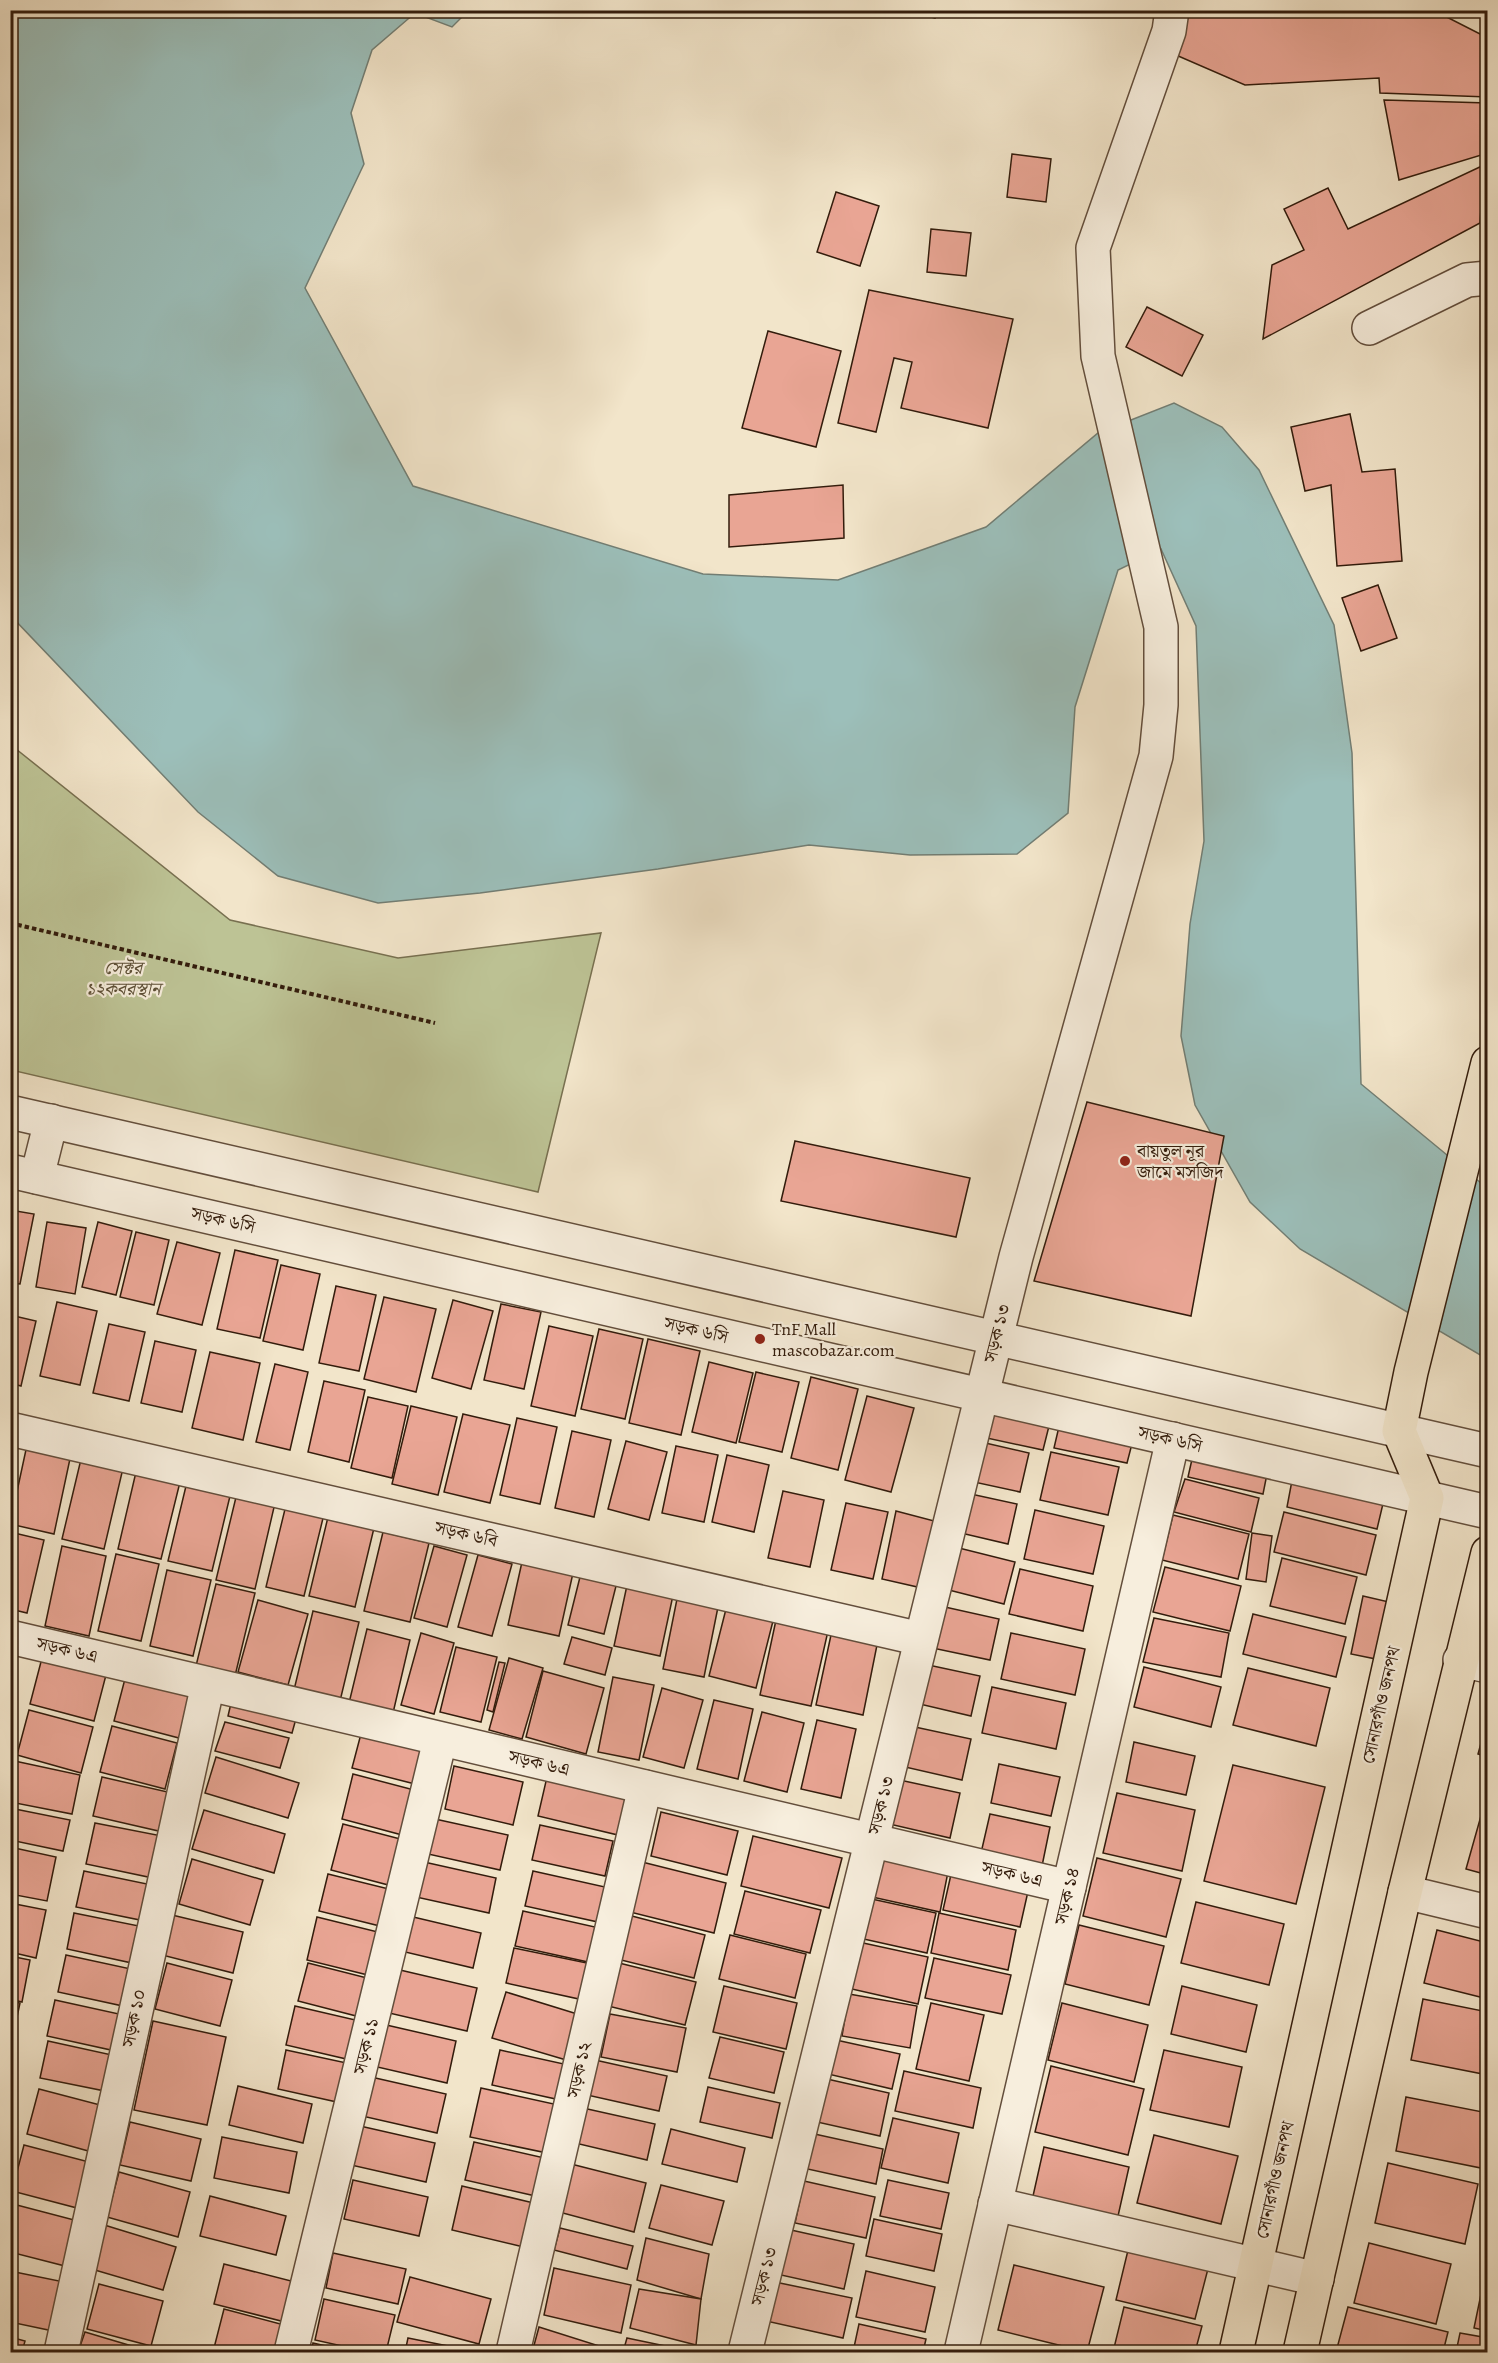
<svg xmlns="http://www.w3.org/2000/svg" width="1498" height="2363" font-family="Alegreya,'Noto Serif Bengali',serif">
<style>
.green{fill:#bdc395;stroke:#787050;stroke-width:1.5}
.water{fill:#9cbfba;stroke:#727e74;stroke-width:1.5}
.building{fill:#e9a594;stroke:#331c0c;stroke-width:1.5}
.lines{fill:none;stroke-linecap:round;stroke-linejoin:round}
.minor-casing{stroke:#634e3c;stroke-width:36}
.major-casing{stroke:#331c0c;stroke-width:36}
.path{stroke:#331c0c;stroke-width:4;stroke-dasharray:4.5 3;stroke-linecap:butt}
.minor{stroke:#f7eedd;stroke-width:33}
.major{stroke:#f2e5ca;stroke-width:33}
.poi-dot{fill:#8f2418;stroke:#f7eedd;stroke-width:2}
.labels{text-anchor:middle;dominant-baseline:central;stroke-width:4.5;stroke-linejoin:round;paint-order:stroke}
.park-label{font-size:18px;font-style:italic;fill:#5c4e35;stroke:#f7eedd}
.poi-label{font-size:18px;fill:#331c0c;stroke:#f7eedd;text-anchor:start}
.street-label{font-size:18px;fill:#331c0c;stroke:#f7eedd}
</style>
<rect width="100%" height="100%" fill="#f2e5ca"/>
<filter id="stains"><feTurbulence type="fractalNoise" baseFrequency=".00333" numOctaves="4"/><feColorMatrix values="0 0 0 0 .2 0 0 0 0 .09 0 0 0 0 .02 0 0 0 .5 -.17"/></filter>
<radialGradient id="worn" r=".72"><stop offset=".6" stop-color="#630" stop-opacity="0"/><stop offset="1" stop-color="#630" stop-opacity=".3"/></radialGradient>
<polygon class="green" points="11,745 230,920 398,958 601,933 538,1192 11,1070"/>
<polygon class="water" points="11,11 468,11 452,27 415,13 372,50 351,113 364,164 305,288 413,486 703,574 838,580 986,527 1098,433 1174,403 1222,427 1259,470 1334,625 1352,753 1361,1084 1487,1188 1487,1359 1300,1249 1250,1202 1195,1105 1181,1036 1190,924 1204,841 1196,626 1161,549 1118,570 1075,707 1068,813 1017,854 910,855 809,845 658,869 480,893 378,903 278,876 198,812 13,618 11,612"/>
<g class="building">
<polygon points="906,10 937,10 935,18"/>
<polygon points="1175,10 1433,10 1488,38 1488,97 1380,93 1379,78 1245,85 1169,52"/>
<polygon points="1384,100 1488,103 1488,153 1399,180"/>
<polygon points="1012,154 1051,159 1046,202 1007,197"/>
<polygon points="1484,165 1480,223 1263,339 1272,265 1304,250 1284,209 1328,188 1348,229"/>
<polygon points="836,192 879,206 860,266 817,252"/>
<polygon points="931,229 971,233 966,276 927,272"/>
<polygon points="869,290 1013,319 988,428 901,408 912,362 894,358 876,432 838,423"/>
<polygon points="1147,307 1203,335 1182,376 1126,347"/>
<polygon points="768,331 841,351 816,447 742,428"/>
<polygon points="1350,414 1362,472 1395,469 1402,561 1337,566 1331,485 1305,491 1291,427"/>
<polygon points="843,485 844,538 729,547 729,495"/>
<polygon points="1378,585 1397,638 1361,651 1342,598"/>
<polygon points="1087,1102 1224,1136 1191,1316 1034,1281"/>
<polygon points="795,1141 970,1178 956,1237 781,1201"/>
<polygon points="10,1210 34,1214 20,1284 10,1283"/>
<polygon points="47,1222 86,1228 75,1294 36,1287"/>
<polygon points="98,1222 132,1231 116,1295 82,1287"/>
<polygon points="136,1232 169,1240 154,1305 120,1297"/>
<polygon points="177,1242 220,1253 202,1325 157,1314"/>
<polygon points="235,1250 278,1260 260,1338 217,1329"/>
<polygon points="281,1265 320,1274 303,1350 263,1341"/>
<polygon points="336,1286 376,1295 359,1371 319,1363"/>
<polygon points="384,1297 436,1309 416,1392 364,1379"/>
<polygon points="453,1300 493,1311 471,1389 432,1378"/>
<polygon points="57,1302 97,1311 80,1385 40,1376"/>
<polygon points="501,1304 541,1312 524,1389 484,1380"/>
<polygon points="10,1315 36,1321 21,1386 10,1383"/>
<polygon points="109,1324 145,1332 129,1401 93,1393"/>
<polygon points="549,1326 593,1336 575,1416 531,1406"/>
<polygon points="599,1329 643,1339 625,1419 581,1409"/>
<polygon points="648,1339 700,1351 681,1435 629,1423"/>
<polygon points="155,1341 196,1350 182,1412 141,1403"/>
<polygon points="210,1352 260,1363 243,1440 192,1428"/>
<polygon points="709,1362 753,1373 736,1443 692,1432"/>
<polygon points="275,1364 308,1372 290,1450 256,1442"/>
<polygon points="756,1372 799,1382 782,1452 739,1442"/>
<polygon points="811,1377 858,1389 838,1470 791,1458"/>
<polygon points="324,1381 365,1390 349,1462 308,1452"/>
<polygon points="867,1396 914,1408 891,1492 845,1480"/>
<polygon points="368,1397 408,1406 392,1478 351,1468"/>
<polygon points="989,1405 1051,1418 1043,1450 982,1437"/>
<polygon points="411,1406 457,1417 438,1495 392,1484"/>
<polygon points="463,1414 510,1425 490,1503 444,1492"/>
<polygon points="517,1418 557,1427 540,1504 500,1495"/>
<polygon points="1061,1418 1134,1436 1127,1463 1054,1448"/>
<polygon points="572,1431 611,1440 594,1517 555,1508"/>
<polygon points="968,1439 1029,1453 1020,1492 960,1479"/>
<polygon points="626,1441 667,1452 649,1520 608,1509"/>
<polygon points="27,1445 71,1454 54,1534 10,1524"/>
<polygon points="676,1446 718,1455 704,1522 662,1513"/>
<polygon points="1195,1446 1269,1464 1263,1494 1188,1477"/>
<polygon points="1051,1452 1119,1467 1108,1515 1040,1500"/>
<polygon points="82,1455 124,1464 104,1549 62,1539"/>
<polygon points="727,1455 769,1465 754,1532 712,1522"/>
<polygon points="1294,1470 1386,1491 1377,1529 1287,1507"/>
<polygon points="136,1472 180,1482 161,1559 118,1549"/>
<polygon points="1185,1479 1259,1498 1251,1532 1174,1512"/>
<polygon points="186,1486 230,1496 212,1571 168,1561"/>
<polygon points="783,1491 824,1500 810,1567 768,1558"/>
<polygon points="957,1491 1017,1504 1008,1544 948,1530"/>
<polygon points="237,1493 275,1503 255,1589 216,1580"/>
<polygon points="287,1501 325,1510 304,1596 266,1587"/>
<polygon points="846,1503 888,1512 873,1579 831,1570"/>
<polygon points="1035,1510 1104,1526 1093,1574 1024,1559"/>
<polygon points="896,1511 938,1522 922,1588 882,1579"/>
<polygon points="1284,1512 1376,1535 1366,1575 1274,1552"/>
<polygon points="1173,1515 1249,1534 1238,1579 1162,1560"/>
<polygon points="328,1517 374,1528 355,1607 309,1596"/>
<polygon points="10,1532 44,1540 27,1613 10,1609"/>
<polygon points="383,1532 429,1543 410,1622 364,1611"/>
<polygon points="1252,1533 1272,1536 1266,1582 1246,1579"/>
<polygon points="939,1543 1015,1562 1004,1604 929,1585"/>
<polygon points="62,1546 106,1556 89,1636 45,1626"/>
<polygon points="434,1546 467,1555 447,1627 414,1618"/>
<polygon points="116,1554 159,1564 141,1641 98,1631"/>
<polygon points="478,1555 512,1564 492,1636 458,1627"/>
<polygon points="1282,1558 1357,1577 1345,1624 1270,1606"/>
<polygon points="522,1562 573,1573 559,1636 508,1625"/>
<polygon points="1165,1567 1241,1586 1230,1631 1153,1612"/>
<polygon points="1020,1569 1093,1586 1083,1631 1009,1614"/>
<polygon points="167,1570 211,1580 193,1656 150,1646"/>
<polygon points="581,1573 617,1582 604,1634 568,1625"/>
<polygon points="629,1576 675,1586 660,1656 614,1646"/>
<polygon points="216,1584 255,1593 234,1680 195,1670"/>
<polygon points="678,1594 719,1602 704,1677 663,1669"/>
<polygon points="1363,1596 1389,1602 1376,1659 1351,1654"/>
<polygon points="258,1600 308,1614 288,1685 238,1672"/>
<polygon points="927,1603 999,1619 990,1660 918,1645"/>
<polygon points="726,1609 773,1621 756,1688 709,1676"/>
<polygon points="313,1611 359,1622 340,1701 294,1690"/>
<polygon points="1253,1614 1346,1637 1336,1677 1243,1654"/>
<polygon points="1154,1618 1229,1633 1221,1677 1143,1662"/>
<polygon points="776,1620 828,1631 811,1706 760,1695"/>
<polygon points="367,1629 410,1640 393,1713 349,1703"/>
<polygon points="421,1633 454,1643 434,1714 401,1705"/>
<polygon points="1011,1633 1085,1649 1075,1695 1001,1679"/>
<polygon points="831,1635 877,1645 863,1715 816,1705"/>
<polygon points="572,1637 612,1648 605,1675 564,1664"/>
<polygon points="456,1647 497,1657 481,1722 440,1712"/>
<polygon points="42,1658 106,1675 94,1721 30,1704"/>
<polygon points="509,1658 543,1668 522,1739 489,1730"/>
<polygon points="499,1662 505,1663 493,1712 487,1710"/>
<polygon points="919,1663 980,1676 971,1716 911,1702"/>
<polygon points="1144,1667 1221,1687 1211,1727 1134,1707"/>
<polygon points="1248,1668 1330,1688 1316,1746 1233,1725"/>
<polygon points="543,1671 604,1688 586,1754 526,1737"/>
<polygon points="126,1675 190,1692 179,1738 114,1721"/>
<polygon points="613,1677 654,1685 639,1760 598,1752"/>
<polygon points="992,1687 1066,1703 1056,1749 982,1733"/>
<polygon points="662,1688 703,1700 684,1768 643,1757"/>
<polygon points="232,1699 297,1715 292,1733 228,1716"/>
<polygon points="714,1700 753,1709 738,1779 697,1769"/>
<polygon points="29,1710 93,1727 81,1773 17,1755"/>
<polygon points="762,1712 804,1723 787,1792 744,1781"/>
<polygon points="1488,1718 1488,1757 1478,1754"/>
<polygon points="817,1720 856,1729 841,1798 801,1789"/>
<polygon points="225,1722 289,1738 280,1768 215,1751"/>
<polygon points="901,1724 971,1739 962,1780 892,1764"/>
<polygon points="112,1726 177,1743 165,1789 100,1772"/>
<polygon points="362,1730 428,1747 419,1785 352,1768"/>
<polygon points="1134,1742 1195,1756 1186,1795 1126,1782"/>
<polygon points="216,1757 299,1783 288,1818 205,1793"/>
<polygon points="10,1760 80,1775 72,1814 10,1802"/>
<polygon points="999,1764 1060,1777 1051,1816 991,1803"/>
<polygon points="1233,1765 1325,1787 1296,1904 1204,1881"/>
<polygon points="454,1766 523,1782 513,1825 445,1809"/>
<polygon points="353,1774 418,1791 406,1836 342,1819"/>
<polygon points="102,1777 172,1793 163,1832 93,1816"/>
<polygon points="547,1777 628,1797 618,1835 538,1816"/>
<polygon points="895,1779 960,1793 950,1838 885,1823"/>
<polygon points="1488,1791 1488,1875 1466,1869"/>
<polygon points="1117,1793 1195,1810 1182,1871 1103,1853"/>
<polygon points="10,1808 70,1820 63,1851 10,1840"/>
<polygon points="204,1810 285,1834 274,1873 192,1849"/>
<polygon points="661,1812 738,1831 727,1875 651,1856"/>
<polygon points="990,1814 1050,1827 1042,1866 981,1853"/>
<polygon points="435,1819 508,1835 500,1870 428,1854"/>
<polygon points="95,1823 162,1836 153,1878 86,1864"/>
<polygon points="343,1824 408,1841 396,1887 331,1870"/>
<polygon points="540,1825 613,1841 605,1876 532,1860"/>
<polygon points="753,1836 842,1858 829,1908 741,1886"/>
<polygon points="10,1847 56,1857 47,1901 10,1894"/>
<polygon points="872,1856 948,1872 940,1912 863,1895"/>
<polygon points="1097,1858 1181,1879 1166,1937 1083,1916"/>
<polygon points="192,1859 263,1880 250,1925 179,1904"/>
<polygon points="638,1861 726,1883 714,1933 626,1911"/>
<polygon points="424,1862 496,1878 489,1913 416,1897"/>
<polygon points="952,1870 1029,1887 1020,1927 943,1910"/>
<polygon points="84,1871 152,1885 145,1921 76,1907"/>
<polygon points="533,1871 605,1887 598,1922 525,1906"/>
<polygon points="328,1874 397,1891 388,1928 319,1911"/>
<polygon points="745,1891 821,1910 810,1953 734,1934"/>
<polygon points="858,1896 936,1913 927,1953 850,1936"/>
<polygon points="1196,1902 1284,1924 1269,1985 1181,1963"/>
<polygon points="10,1903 46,1910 36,1958 10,1952"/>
<polygon points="523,1911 595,1927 588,1962 515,1946"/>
<polygon points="74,1913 139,1926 132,1963 67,1949"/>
<polygon points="939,1913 1016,1930 1008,1970 931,1953"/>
<polygon points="172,1915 243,1932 233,1973 162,1955"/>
<polygon points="628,1915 705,1935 694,1978 617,1959"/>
<polygon points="409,1916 481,1933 473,1968 401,1951"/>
<polygon points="317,1917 386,1934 376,1977 307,1960"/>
<polygon points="1079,1925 1164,1946 1149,2005 1065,1984"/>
<polygon points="1437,1930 1488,1943 1488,1999 1424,1983"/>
<polygon points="730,1935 806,1954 795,1998 719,1979"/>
<polygon points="854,1941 928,1957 918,2004 843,1987"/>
<polygon points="514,1948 587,1963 579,1999 506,1983"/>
<polygon points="66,1955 131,1969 123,2006 58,1992"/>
<polygon points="10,1956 30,1960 22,2002 10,1999"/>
<polygon points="934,1958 1011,1975 1002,2014 925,1998"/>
<polygon points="167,1963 232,1980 220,2026 155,2009"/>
<polygon points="308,1963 375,1980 364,2018 298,2001"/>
<polygon points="619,1963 696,1982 685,2025 608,2006"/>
<polygon points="400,1970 477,1988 467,2031 389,2013"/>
<polygon points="724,1986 797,2003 786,2049 713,2032"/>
<polygon points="1182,1986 1257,2005 1246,2052 1171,2034"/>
<polygon points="506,1992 587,2017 573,2062 492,2038"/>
<polygon points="849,1994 917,2006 910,2048 842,2036"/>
<polygon points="1423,1999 1488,2012 1488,2075 1411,2060"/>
<polygon points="55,2000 119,2014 111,2050 47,2036"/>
<polygon points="10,2001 20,2003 11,2045 10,2045"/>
<polygon points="931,2003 984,2015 969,2081 916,2069"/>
<polygon points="1062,2003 1148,2025 1134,2082 1048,2060"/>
<polygon points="295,2006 364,2022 355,2061 286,2045"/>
<polygon points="610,2014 686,2028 677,2072 601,2057"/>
<polygon points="153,2021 226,2037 207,2125 134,2110"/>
<polygon points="382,2024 456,2041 447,2083 373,2066"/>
<polygon points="720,2037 784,2052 774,2093 709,2078"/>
<polygon points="836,2040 900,2054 892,2089 828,2074"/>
<polygon points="48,2041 112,2055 105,2091 40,2078"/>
<polygon points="286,2050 356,2065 346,2104 278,2089"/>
<polygon points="500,2050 573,2066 565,2101 492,2085"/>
<polygon points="1164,2050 1242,2067 1229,2127 1150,2110"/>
<polygon points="595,2060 667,2076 659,2111 587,2095"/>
<polygon points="1051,2066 1144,2089 1128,2155 1035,2132"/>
<polygon points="904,2071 981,2088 973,2128 895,2111"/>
<polygon points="371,2077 446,2094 437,2133 362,2116"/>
<polygon points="827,2079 889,2093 880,2136 817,2122"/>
<polygon points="238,2086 312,2104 303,2143 229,2125"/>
<polygon points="708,2087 780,2103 772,2138 700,2122"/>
<polygon points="481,2088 563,2106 552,2154 470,2137"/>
<polygon points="39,2089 104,2106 92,2152 27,2134"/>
<polygon points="1406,2097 1488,2113 1488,2134 1481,2168 1396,2151"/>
<polygon points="583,2108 655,2124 647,2160 575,2143"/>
<polygon points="893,2118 959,2133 948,2183 881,2168"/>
<polygon points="130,2122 201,2139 191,2181 120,2165"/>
<polygon points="360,2126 435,2143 426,2182 351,2165"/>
<polygon points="671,2129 745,2148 737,2182 662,2164"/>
<polygon points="810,2133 883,2149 876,2184 803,2168"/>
<polygon points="1154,2135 1238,2156 1221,2224 1137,2203"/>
<polygon points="222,2137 297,2152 289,2193 214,2178"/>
<polygon points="474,2142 549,2159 540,2197 465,2180"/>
<polygon points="24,2145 89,2162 77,2208 12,2191"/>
<polygon points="1044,2147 1129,2167 1116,2225 1031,2205"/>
<polygon points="1388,2163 1478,2184 1465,2244 1375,2223"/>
<polygon points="571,2164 646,2183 634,2232 559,2212"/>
<polygon points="119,2172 190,2192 178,2237 107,2217"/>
<polygon points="353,2180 428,2197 419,2236 344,2219"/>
<polygon points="888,2180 949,2193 941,2229 880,2216"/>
<polygon points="804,2181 875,2197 866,2238 795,2223"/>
<polygon points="661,2185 724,2201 712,2245 649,2228"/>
<polygon points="462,2186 538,2204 528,2248 452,2230"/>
<polygon points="210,2196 286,2216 276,2255 200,2236"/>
<polygon points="13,2204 78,2221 65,2266 10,2252 10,2212"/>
<polygon points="874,2219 942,2234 934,2271 866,2256"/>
<polygon points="101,2224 176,2247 163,2290 88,2268"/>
<polygon points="560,2228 633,2246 627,2269 554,2250"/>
<polygon points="791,2230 854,2244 844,2289 781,2275"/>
<polygon points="646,2238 709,2254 701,2299 637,2280"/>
<polygon points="1130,2242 1210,2261 1195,2319 1116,2300"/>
<polygon points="1369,2243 1451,2264 1436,2324 1354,2303"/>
<polygon points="333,2253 406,2269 398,2304 326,2288"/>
<polygon points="224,2264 299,2283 289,2323 214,2304"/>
<polygon points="1014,2265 1104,2287 1087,2352 998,2330"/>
<polygon points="554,2268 631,2285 621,2333 544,2315"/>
<polygon points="1486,2270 1488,2270 1488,2331 1474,2328"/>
<polygon points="10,2271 69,2283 58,2332 10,2322"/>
<polygon points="866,2271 935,2287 925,2332 856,2317"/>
<polygon points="410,2277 491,2299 479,2344 397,2322"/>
<polygon points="775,2282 852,2298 843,2338 766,2321"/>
<polygon points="99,2284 163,2301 151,2346 87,2329"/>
<polygon points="639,2289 701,2299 696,2345 630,2328"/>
<polygon points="324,2299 395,2315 386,2352 369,2352 315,2340"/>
<polygon points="1124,2307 1202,2326 1195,2352 1113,2352"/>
<polygon points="1348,2307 1448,2332 1443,2352 1336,2352"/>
<polygon points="224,2309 288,2326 280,2352 231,2352 214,2348"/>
<polygon points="859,2324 926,2339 923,2352 853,2352"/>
<polygon points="539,2327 615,2351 615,2352 544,2352 533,2349"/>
<polygon points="85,2332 152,2352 78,2352"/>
<polygon points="1460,2333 1488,2338 1488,2352 1456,2352"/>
<polygon points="10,2337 25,2341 22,2352 10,2352"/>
<polygon points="408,2338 478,2352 405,2352"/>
<polygon points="627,2338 694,2352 623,2352"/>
<polygon points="313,2343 352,2352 311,2352"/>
</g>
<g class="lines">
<defs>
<g id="minor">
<polyline points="1369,328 1467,280 1488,278"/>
<polyline points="10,1112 1488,1451"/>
<polyline points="10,1171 1488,1512"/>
<polyline points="37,1177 51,1121"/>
<polyline points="10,1429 921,1639"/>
<polyline points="10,1637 1069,1887"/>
<polyline points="1460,1660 1488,1666"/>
<polyline points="1405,1892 1488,1912"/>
<polyline points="995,2204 1317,2279"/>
<polyline points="61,2352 208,1684"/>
<polyline points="291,2352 440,1740"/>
<polyline points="513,2352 645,1787"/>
<polyline points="745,2352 1016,1257 1156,756 1161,705 1161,627 1098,356 1093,248 1169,31 1172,10"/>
<polyline points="961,2352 1173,1439"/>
</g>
<g id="major">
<polyline points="1236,2352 1427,1498 1399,1431 1411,1372 1488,1063"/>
<polyline points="1300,2352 1405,1892 1488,1553"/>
</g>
</defs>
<use href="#minor" class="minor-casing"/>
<use href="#major" class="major-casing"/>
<polyline class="path" points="10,923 435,1023"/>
<use href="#minor" class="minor"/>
<use href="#major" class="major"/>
</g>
<g class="poi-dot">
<circle cx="1125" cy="1161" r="6"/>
<circle cx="760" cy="1339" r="6"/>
</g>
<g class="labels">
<g class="park-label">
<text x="123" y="968">সেক্টর<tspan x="123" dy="21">১২কবরস্থান</tspan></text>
</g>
<g class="poi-label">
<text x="1137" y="1151">বায়তুল নূর<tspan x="1137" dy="21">জামে মসজিদ</tspan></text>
<text x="772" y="1329">TnF Mall<tspan x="772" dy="21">mascobazar.com</tspan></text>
</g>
<g class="street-label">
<text transform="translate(223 1220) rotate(13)">সড়ক ৬সি</text>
<text transform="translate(696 1330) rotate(13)">সড়ক ৬সি</text>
<text transform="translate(997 1333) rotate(-76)">সড়ক ১৩</text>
<text transform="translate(1170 1439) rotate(13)">সড়ক ৬সি</text>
<text transform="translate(466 1534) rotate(13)">সড়ক ৬বি</text>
<text transform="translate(67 1650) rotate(13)">সড়ক ৬এ</text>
<text transform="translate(1381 1705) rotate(-77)">সোনারগাঁও জনপথ</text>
<text transform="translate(539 1763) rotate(13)">সড়ক ৬এ</text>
<text transform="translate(881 1805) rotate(-76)">সড়ক ১৩</text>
<text transform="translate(1012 1874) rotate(13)">সড়ক ৬এ</text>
<text transform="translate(1067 1896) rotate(-77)">সড়ক ১৪</text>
<text transform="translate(134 2018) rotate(-78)">সড়ক ১০</text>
<text transform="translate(366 2046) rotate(-76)">সড়ক ১১</text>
<text transform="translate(579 2070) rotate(-77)">সড়ক ১২</text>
<text transform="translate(1275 2180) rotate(-77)">সোনারগাঁও জনপথ</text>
<text transform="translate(764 2276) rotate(-76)">সড়ক ১৩</text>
</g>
</g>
<rect width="1498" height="2363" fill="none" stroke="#f2e5ca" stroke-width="36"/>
<rect x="12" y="12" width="1474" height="2339" fill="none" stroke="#331c0c" stroke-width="3"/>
<rect x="18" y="18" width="1462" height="2327" fill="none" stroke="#331c0c" stroke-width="1.5"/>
<rect width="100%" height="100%" filter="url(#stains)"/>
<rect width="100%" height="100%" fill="url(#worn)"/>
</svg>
